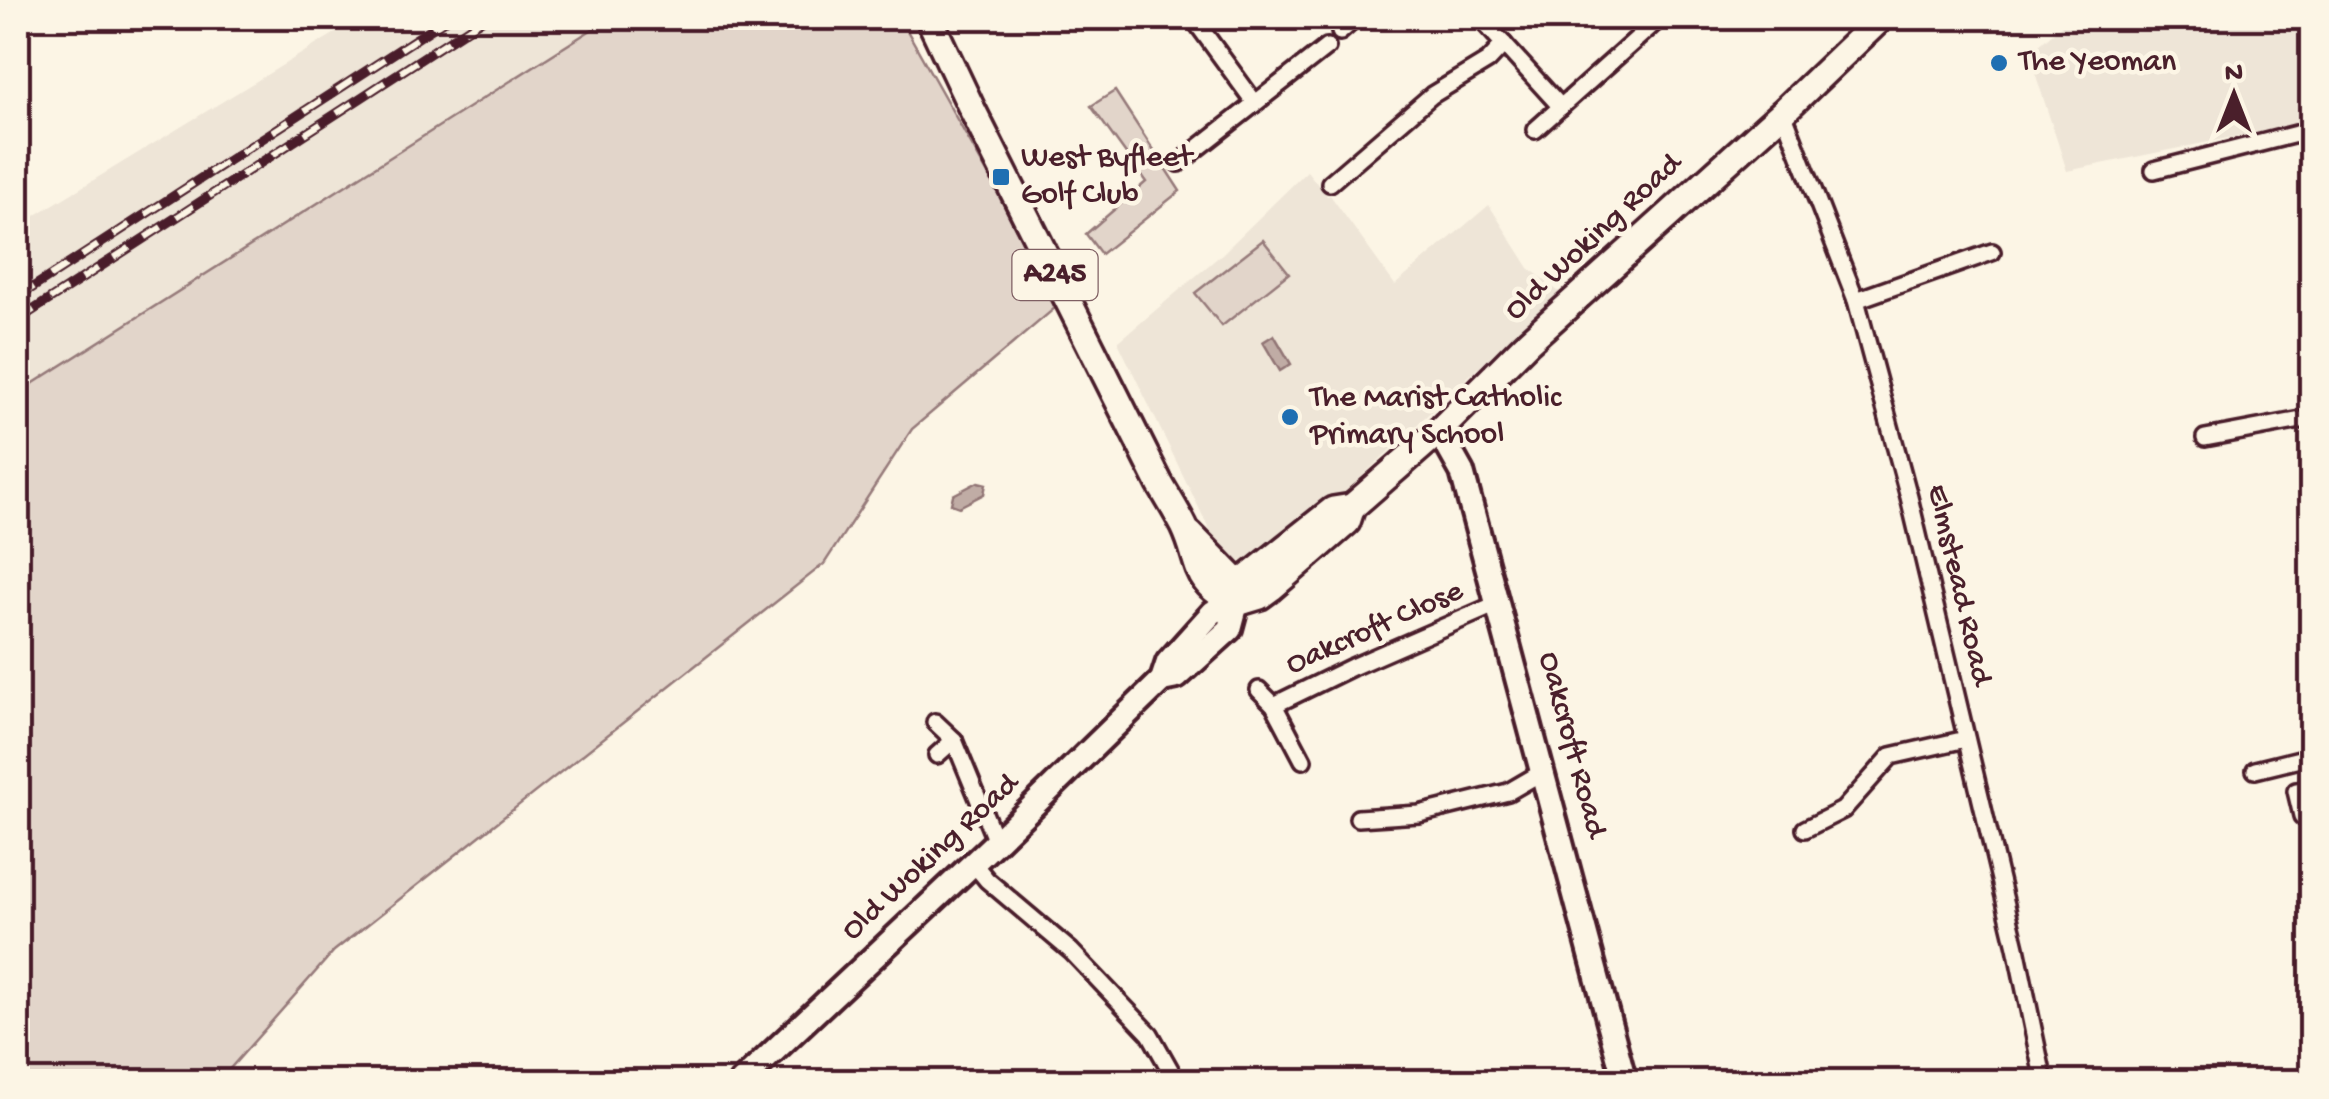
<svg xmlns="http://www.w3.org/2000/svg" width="2329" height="1099" font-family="'Gochi Hand',sans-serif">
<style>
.built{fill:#eee5d7}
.green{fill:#e2d5ca;stroke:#967a7a;stroke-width:2.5}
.water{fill:#c0aca5;stroke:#917474;stroke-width:2.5}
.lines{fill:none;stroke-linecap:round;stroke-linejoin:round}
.street-casing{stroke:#4a1f2b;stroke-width:22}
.secondary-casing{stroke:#4a1f2b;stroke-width:30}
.primary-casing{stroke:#4a1f2b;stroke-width:32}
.street{stroke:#fcf5e5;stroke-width:15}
.secondary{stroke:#fcf5e5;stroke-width:22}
.primary{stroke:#fcf5e5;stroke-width:25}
.rail-casing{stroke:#4a1f2b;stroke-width:10}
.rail{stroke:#fcf5e5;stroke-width:6;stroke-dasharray:19;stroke-linecap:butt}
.poi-dot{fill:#1f6fb2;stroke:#fcf5e5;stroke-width:4}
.labels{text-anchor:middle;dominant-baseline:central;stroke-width:9;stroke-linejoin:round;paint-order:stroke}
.shield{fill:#fcf5e5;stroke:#7f5f63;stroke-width:2.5}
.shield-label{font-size:30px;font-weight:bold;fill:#4a1f2b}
.poi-label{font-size:32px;fill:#4a1f2b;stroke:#fcf5e5;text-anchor:start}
.street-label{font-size:32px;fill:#4a1f2b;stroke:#fcf5e5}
</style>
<rect width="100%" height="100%" fill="#fcf5e5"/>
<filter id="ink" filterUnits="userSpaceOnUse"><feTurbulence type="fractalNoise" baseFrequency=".01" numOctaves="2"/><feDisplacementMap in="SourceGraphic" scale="20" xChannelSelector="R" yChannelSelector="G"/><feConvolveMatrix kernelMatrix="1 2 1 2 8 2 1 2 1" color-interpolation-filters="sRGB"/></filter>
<g filter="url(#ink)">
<g class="built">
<polygon points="360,18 610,18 18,393 18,226"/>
<polygon points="2070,18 2311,18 2311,121 2067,171 2029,54"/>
<polygon points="1307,171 1327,196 1330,195 1395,285 1489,205 1529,268 1559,292 1345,492 1259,558 1245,562 1233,559 1218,547 1118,342 1222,254"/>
</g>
<g class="green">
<polygon points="610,18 900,18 995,187 1055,308 912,429 824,564 334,951 219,1081 18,1081 18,393"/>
<polygon points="1115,91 1180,191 1101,254 1086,234 1146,182 1091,106"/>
<polygon points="1263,240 1289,273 1222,326 1195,293"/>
</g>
<g class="water">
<polygon points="1274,335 1291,364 1280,371 1263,342"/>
<polygon points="978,482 986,484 984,494 959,507 951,504 953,495"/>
</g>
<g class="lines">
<defs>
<g id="street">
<polyline points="1193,18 1255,103"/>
<polyline points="1480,18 1561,107"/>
<polyline points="1340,32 1356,18"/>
<polyline points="1783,112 1856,300 1909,497 2016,947 2044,1082"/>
<polyline points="1535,130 1660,18"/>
<polyline points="1179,163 1327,47"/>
<polyline points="2154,170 2312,130"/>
<polyline points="1330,183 1432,95 1488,61 1504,44"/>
<polyline points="1856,300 1992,252"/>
<polyline points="2205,438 2312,418"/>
<polyline points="1259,690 1274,705 1303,760"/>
<polyline points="1274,705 1352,667 1499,603"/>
<polyline points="935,722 954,740 996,842"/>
<polyline points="937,755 954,740"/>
<polyline points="2255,770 2312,756"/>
<polyline points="2302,816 2296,791 2312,788"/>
<polyline points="1358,818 1419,814 1508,792 1544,771"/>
<polyline points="1805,829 1843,810 1891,756 1966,739"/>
<polyline points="973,863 987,880 1071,951 1150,1034 1177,1082"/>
</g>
<g id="secondary">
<polyline points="1439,431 1462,472 1625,1082"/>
<polyline points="1162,680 1177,677 1230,629 1237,603"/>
<polyline points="741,1082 996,842 1162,680 1168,662 1213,612 1237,603"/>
</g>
<g id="primary">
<path d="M 929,18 L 972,109 L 1160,484 C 1168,498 1177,512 1184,526 C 1202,563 1191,583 1237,603"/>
<polyline points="1190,534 1233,578 1237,603"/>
<polyline points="1237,603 1260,596 1271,588 1347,522 1352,507 1439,431 1529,341 1783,112 1881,18"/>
<polyline points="1237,603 1246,579 1333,510 1352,507"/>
</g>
</defs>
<use href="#street" class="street-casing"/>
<use href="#secondary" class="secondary-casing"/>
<use href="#primary" class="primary-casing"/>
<use href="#street" class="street"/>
<use href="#secondary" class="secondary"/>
<use href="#primary" class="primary"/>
<defs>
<g id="rail">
<polyline points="18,297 448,18"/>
<polyline points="18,320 484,18"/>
</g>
</defs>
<use href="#rail" class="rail-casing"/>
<use href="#rail" class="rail"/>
</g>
</g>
<g class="poi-dot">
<circle cx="1999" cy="63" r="10"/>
<rect x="991" y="167" width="20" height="20" rx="5"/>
<circle cx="1290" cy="417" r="10"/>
</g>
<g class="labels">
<rect class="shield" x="1012.5" y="250" width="85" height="50" rx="8"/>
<g class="shield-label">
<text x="1055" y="275">A245</text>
</g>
<g class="poi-label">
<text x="2019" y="63">The Yeoman</text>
<text x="1021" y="159">West Byfleet<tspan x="1021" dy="37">Golf Club</tspan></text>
<text x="1310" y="399">The Marist Catholic<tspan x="1310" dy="37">Primary School</tspan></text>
</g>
<g class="street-label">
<text transform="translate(1594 238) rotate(-43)">Old Woking Road</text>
<text transform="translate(1958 585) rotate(77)">Elmstead Road</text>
<text transform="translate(1375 629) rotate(-24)">Oakcroft Close</text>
<text transform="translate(1571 745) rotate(75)">Oakcroft Road</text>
<text transform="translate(931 858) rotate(-43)">Old Woking Road</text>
</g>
</g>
<rect width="2329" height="1099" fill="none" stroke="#fcf5e5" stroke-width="60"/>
<rect x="30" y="30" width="2269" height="1039" fill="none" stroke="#4a1f2b" stroke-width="4" filter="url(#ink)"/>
<g transform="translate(2234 95)" stroke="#fcf5e5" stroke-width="8" paint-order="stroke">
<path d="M0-8L18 38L0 25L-18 38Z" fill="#4a1f2b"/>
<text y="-15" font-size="28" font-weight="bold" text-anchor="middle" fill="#4a1f2b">N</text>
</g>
</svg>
